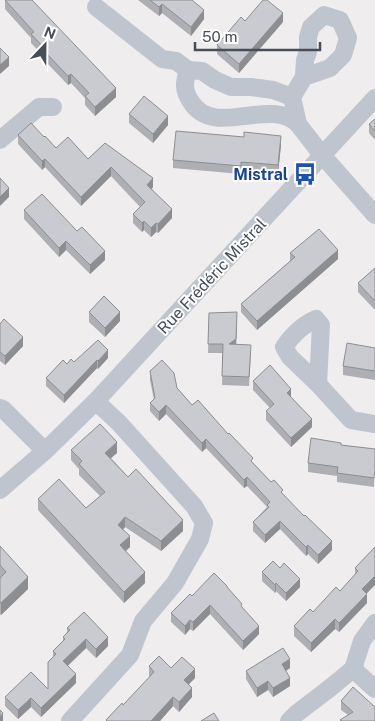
<svg xmlns="http://www.w3.org/2000/svg" width="375" height="721" font-family="'Public Sans',sans-serif">
<style>
.lines{fill:none;stroke-linecap:round;stroke-linejoin:round}
.minor{stroke:#bfc5ce;stroke-width:18}
.wall{fill:#aeafb4}
.shaded-wall{fill:#8d8e92}
.building{fill:#cacbd1;stroke:#8d8e92}
.labels{text-anchor:middle;dominant-baseline:central;stroke-width:4;stroke-linejoin:round;paint-order:stroke}
.transit-label{font-size:16px;font-weight:bold;fill:#164399;stroke:#fff;text-anchor:end}
.street-label{font-size:16px;fill:#474e59;stroke:#fff}
</style>
<rect width="100%" height="100%" fill="#efeded"/>
<g class="lines">
<g class="minor">
<polyline points="96,7 162,59 176,61 188,70"/>
<polyline points="304,77 305,60 308,52 308,37 311,27 324,15 340,20 348,38 343,55 330,68 304,77 292,97 298,124 322,155 375,215"/>
<path d="M 292,97 L 273,90 L 251,87 L 231,87 L 215,80 L 202,71 L 188,70 C 184,83 183,90 191,102 C 215,139 269,96 298,124"/>
<polyline points="0,140 39,107 53,107"/>
<path d="M 318,384 L 321,325 L 316,319 C 302,325 293,334 284,347 L 290,357 L 318,384 L 351,420 L 375,424"/>
<polyline points="0,408 3,409 45,451"/>
<polyline points="0,490 45,451 95,402 375,98"/>
<polyline points="353,669 375,689"/>
<polyline points="70,721 130,655 143,621 175,583 200,539 204,523 194,506 119,423 103,408 95,402"/>
<polyline points="289,721 296,714 330,688 353,669 362,641 375,623"/>
</g>
</g>
<g class="wall">
<polygon points="5,0 116,97 95,116 85,105 85,98 71,83 68,85 46,62 46,59 31,43 31,38 5,9"/>
<polygon points="138,0 192,0 204,19 191,36 162,13 159,16"/>
<polygon points="283,22 239,73 217,54 217,45"/>
<polygon points="129,114 168,125 153,143 129,123"/>
<polygon points="375,119 375,140 369,133 369,124"/>
<polygon points="18,135 44,137 56,148 88,159 105,143 153,187 152,189 172,218 158,233 156,232 151,237 144,230 142,232 133,223 133,214 140,207 111,176 81,206 45,167 42,170 18,144"/>
<polygon points="281,145 278,173 241,171 241,174 173,168 173,160"/>
<polygon points="24,210 105,260 90,274 66,250 59,257 24,219"/>
<polygon points="290,253 338,259 257,330 241,312 241,304 290,261"/>
<polygon points="375,268 375,310 358,292 358,283"/>
<polygon points="89,312 120,321 105,337 89,322"/>
<polygon points="209,313 237,321 236,345 251,354 249,386 222,385 223,353 208,353"/>
<polygon points="0,324 23,346 5,365 0,361"/>
<polygon points="375,348 375,380 343,375 343,366"/>
<polygon points="108,358 98,369 97,368 64,403 46,386 46,378 67,364"/>
<polygon points="150,371 177,388 192,405 253,463 283,495 332,550 318,564 308,554 306,556 280,529 265,543 253,531 253,522 267,507 247,486 244,488 206,448 202,452 166,414 159,421 150,411 150,403 154,400 150,380"/>
<polygon points="253,381 291,397 312,427 291,447 266,420 266,411 270,408 253,390"/>
<polygon points="341,445 375,449 374,487 337,482 337,476 308,472 308,463"/>
<polygon points="71,450 117,453 111,458 128,477 183,531 161,551 125,527 123,529 130,547 126,551 145,583 124,603 38,510 38,499 86,508 100,496 79,475 79,469 71,460"/>
<polygon points="0,546 28,589 1,615 0,614"/>
<polygon points="375,547 375,585 367,593 367,603 339,632 335,629 311,652 294,636 294,626 340,591 355,575 355,568"/>
<polygon points="262,572 300,587 286,601 276,591 275,593 262,581"/>
<polygon points="227,588 242,608 259,634 243,650 210,614 193,631 190,629 185,635 171,622 171,613 192,596"/>
<polygon points="67,628 108,646 96,658 86,648 68,666 76,683 41,717 31,707 18,719 5,706 5,697 48,689 53,658 53,651 63,641 63,637 67,632"/>
<polygon points="149,666 171,668 195,678 189,684 192,697 179,712 173,706 160,721 106,721 106,720 123,705 150,677 149,676"/>
<polygon points="290,668 286,671 290,686 273,697 268,690 257,697 246,679 246,671"/>
<polygon points="341,701 375,721 340,721 340,720 348,715 341,710"/>
</g>
<g class="shaded-wall">
<polygon points="162,4 162,13 159,16 159,7"/>
<polygon points="204,10 204,19 191,36 191,27"/>
<polygon points="283,13 283,22 239,73 239,64"/>
<polygon points="9,57 9,66 0,74 0,65"/>
<polygon points="71,74 71,83 68,85 68,76"/>
<polygon points="116,88 116,97 95,116 95,107"/>
<polygon points="168,116 168,125 153,143 153,134"/>
<polygon points="281,136 281,145 278,173 278,165"/>
<polygon points="45,159 45,167 42,170 42,161"/>
<polygon points="111,167 111,176 81,206 81,197"/>
<polygon points="153,178 153,187 147,193 147,185"/>
<polygon points="9,188 9,197 0,206 0,197"/>
<polygon points="172,209 172,218 158,233 158,224"/>
<polygon points="144,221 144,230 142,232 142,223"/>
<polygon points="156,223 156,232 151,237 151,228"/>
<polygon points="66,241 66,250 59,257 59,248"/>
<polygon points="338,250 338,259 257,330 257,321"/>
<polygon points="105,251 105,260 90,274 90,265"/>
<polygon points="120,312 120,321 105,337 105,328"/>
<polygon points="237,321 236,347 229,344"/>
<polygon points="23,337 23,346 5,365 5,356"/>
<polygon points="108,350 108,358 98,369 98,361"/>
<polygon points="97,360 97,368 64,403 64,395"/>
<polygon points="291,389 291,398 287,393"/>
<polygon points="166,405 166,414 159,421 159,412"/>
<polygon points="312,419 312,427 291,447 291,438"/>
<polygon points="206,439 206,448 202,452 202,443"/>
<polygon points="117,442 117,453 105,463 105,453"/>
<polygon points="247,477 247,486 244,488 244,480"/>
<polygon points="125,517 125,527 118,536 118,525"/>
<polygon points="183,520 183,531 161,551 161,541"/>
<polygon points="280,521 280,529 265,543 265,535"/>
<polygon points="130,536 130,547 120,556 120,545"/>
<polygon points="332,541 332,550 318,564 318,555"/>
<polygon points="308,545 308,554 306,556 306,547"/>
<polygon points="145,572 145,583 124,603 124,592"/>
<polygon points="375,576 375,585 362,598 362,589"/>
<polygon points="28,577 28,589 1,615 1,603"/>
<polygon points="300,579 300,587 286,601 286,593"/>
<polygon points="276,583 276,591 275,593 275,585"/>
<polygon points="367,594 367,603 339,632 339,623"/>
<polygon points="210,605 210,614 193,631 193,622"/>
<polygon points="335,619 335,629 311,652 311,643"/>
<polygon points="190,620 190,629 185,635 185,626"/>
<polygon points="259,626 259,634 243,650 243,641"/>
<polygon points="108,637 108,646 96,658 96,649"/>
<polygon points="86,639 86,648 63,670 63,661"/>
<polygon points="290,659 290,668 282,673 282,664"/>
<polygon points="195,669 195,678 184,689 184,680"/>
<polygon points="76,674 76,683 41,717 41,708"/>
<polygon points="290,678 290,686 273,697 273,688"/>
<polygon points="268,681 268,690 257,697 257,688"/>
<polygon points="192,688 192,697 179,712 179,702"/>
<polygon points="173,697 173,706 160,721 151,721"/>
<polygon points="31,698 31,707 18,719 18,710"/>
<polygon points="3,713 3,721 0,721 0,717"/>
</g>
<g class="building">
<polygon points="5,0 32,0 116,88 95,107 85,96 89,93 71,74 68,76 46,53 48,52 31,34 34,32"/>
<polygon points="150,0 192,0 204,10 191,27 162,4 159,7"/>
<polygon points="263,0 267,0 283,13 239,64 217,45 241,17 245,21"/>
<polygon points="0,48 9,57 0,65"/>
<polygon points="144,96 168,116 153,134 129,114"/>
<polygon points="375,119 375,131 369,124"/>
<polygon points="31,123 44,137 45,136 56,148 68,137 88,159 105,143 153,178 147,185 172,209 158,224 156,223 151,228 144,221 142,223 133,214 145,202 111,167 81,197 45,159 42,161 18,135"/>
<polygon points="176,131 244,137 244,132 281,136 278,165 241,162 241,166 173,160"/>
<polygon points="0,178 9,188 0,197"/>
<polygon points="42,194 77,231 82,227 105,251 90,265 66,241 59,248 24,210"/>
<polygon points="319,229 338,250 257,321 241,304 295,257 290,253"/>
<polygon points="375,268 375,301 358,283"/>
<polygon points="104,296 120,312 105,328 89,312"/>
<polygon points="237,312 236,339 229,344 251,345 249,377 222,376 223,344 208,344 209,313"/>
<polygon points="4,319 23,337 5,356 0,352 0,324"/>
<polygon points="98,340 108,350 98,361 97,360 64,395 46,378 63,360 67,364 71,359 74,362"/>
<polygon points="347,343 375,348 375,371 343,366"/>
<polygon points="162,360 174,373 177,388 192,405 198,400 228,434 229,433 253,458 251,461 271,482 274,480 283,490 281,492 304,516 305,515 332,541 318,555 308,545 306,547 280,521 265,535 253,522 269,507 267,505 270,502 247,477 244,480 206,439 202,443 166,405 159,412 150,403 155,398 150,371"/>
<polygon points="270,365 291,389 287,393 312,419 291,438 266,411 274,404 253,381"/>
<polygon points="100,424 117,442 105,453 128,477 136,469 183,520 161,541 125,517 118,525 130,536 120,545 145,572 124,592 38,499 59,479 86,508 105,492 79,464 82,461 71,450"/>
<polygon points="311,438 341,443 341,445 375,449 375,469 374,478 337,473 338,467 308,463"/>
<polygon points="0,546 28,577 1,603 0,602 0,578 6,572 0,565"/>
<polygon points="375,547 375,576 362,589 367,594 339,623 335,619 311,643 294,626 310,609 313,612 336,587 340,591 358,571 355,568"/>
<polygon points="273,561 280,568 284,563 300,579 286,593 276,583 275,585 262,572"/>
<polygon points="214,573 227,586 227,587 242,604 241,606 259,626 243,641 210,605 193,622 190,620 185,626 171,613 190,594 192,596"/>
<polygon points="84,612 108,637 96,649 86,639 63,661 76,674 41,708 31,698 18,710 5,697 31,672 48,689 48,662 56,654 53,651 65,639 63,637 70,630 67,628"/>
<polygon points="283,648 290,659 282,664 290,678 273,688 268,681 257,688 246,671"/>
<polygon points="159,656 171,668 182,657 195,669 184,680 192,688 179,702 173,697 151,721 107,721 106,720 122,703 123,705 154,672 149,666"/>
<polygon points="353,687 375,707 375,721 342,721 340,720 353,712 341,701"/>
<polygon points="0,710 3,713 0,717"/>
<polygon points="214,713 219,721 201,721"/>
</g>
<defs>
<symbol id="bus-bare" viewBox="-9 -9 18 18"><path d="M-5-6H5V4H4V6H2V4H-2V6H-4V4H-5ZM-3.5-4V0h7V-4ZM-3.5 1.2v1.5H-2V1.2ZM2 1.2v1.5H3.5V1.2Z" fill="#1a4fb4" stroke="#fff" stroke-width="2.5" paint-order="stroke"/></symbol>
</defs>
<g fill-rule="evenodd">
<use href="#bus-bare" x="289" y="158" width="32" height="32"/>
</g>
<g class="labels">
<g class="transit-label">
<text x="288" y="174">Mistral</text>
</g>
<g class="street-label">
<text transform="translate(212 276) rotate(-47)">Rue Frédéric Mistral</text>
</g>
</g>
<g transform="translate(45 45) rotate(22)" stroke="#ffffff" stroke-width="4" paint-order="stroke">
<path d="M0-4L9 19L0 12L-9 19Z" fill="#474e59"/>
<text y="-8" font-size="14" font-weight="bold" text-anchor="middle" fill="#474e59">N</text>
</g>
<path d="M195 42v8h125v-8" fill="none" stroke="#474e59" stroke-width="2.5"/>
<text x="202" y="42" font-size="15" fill="#474e59" stroke="#ffffff" stroke-width="4" paint-order="stroke">50 m</text>
</svg>
